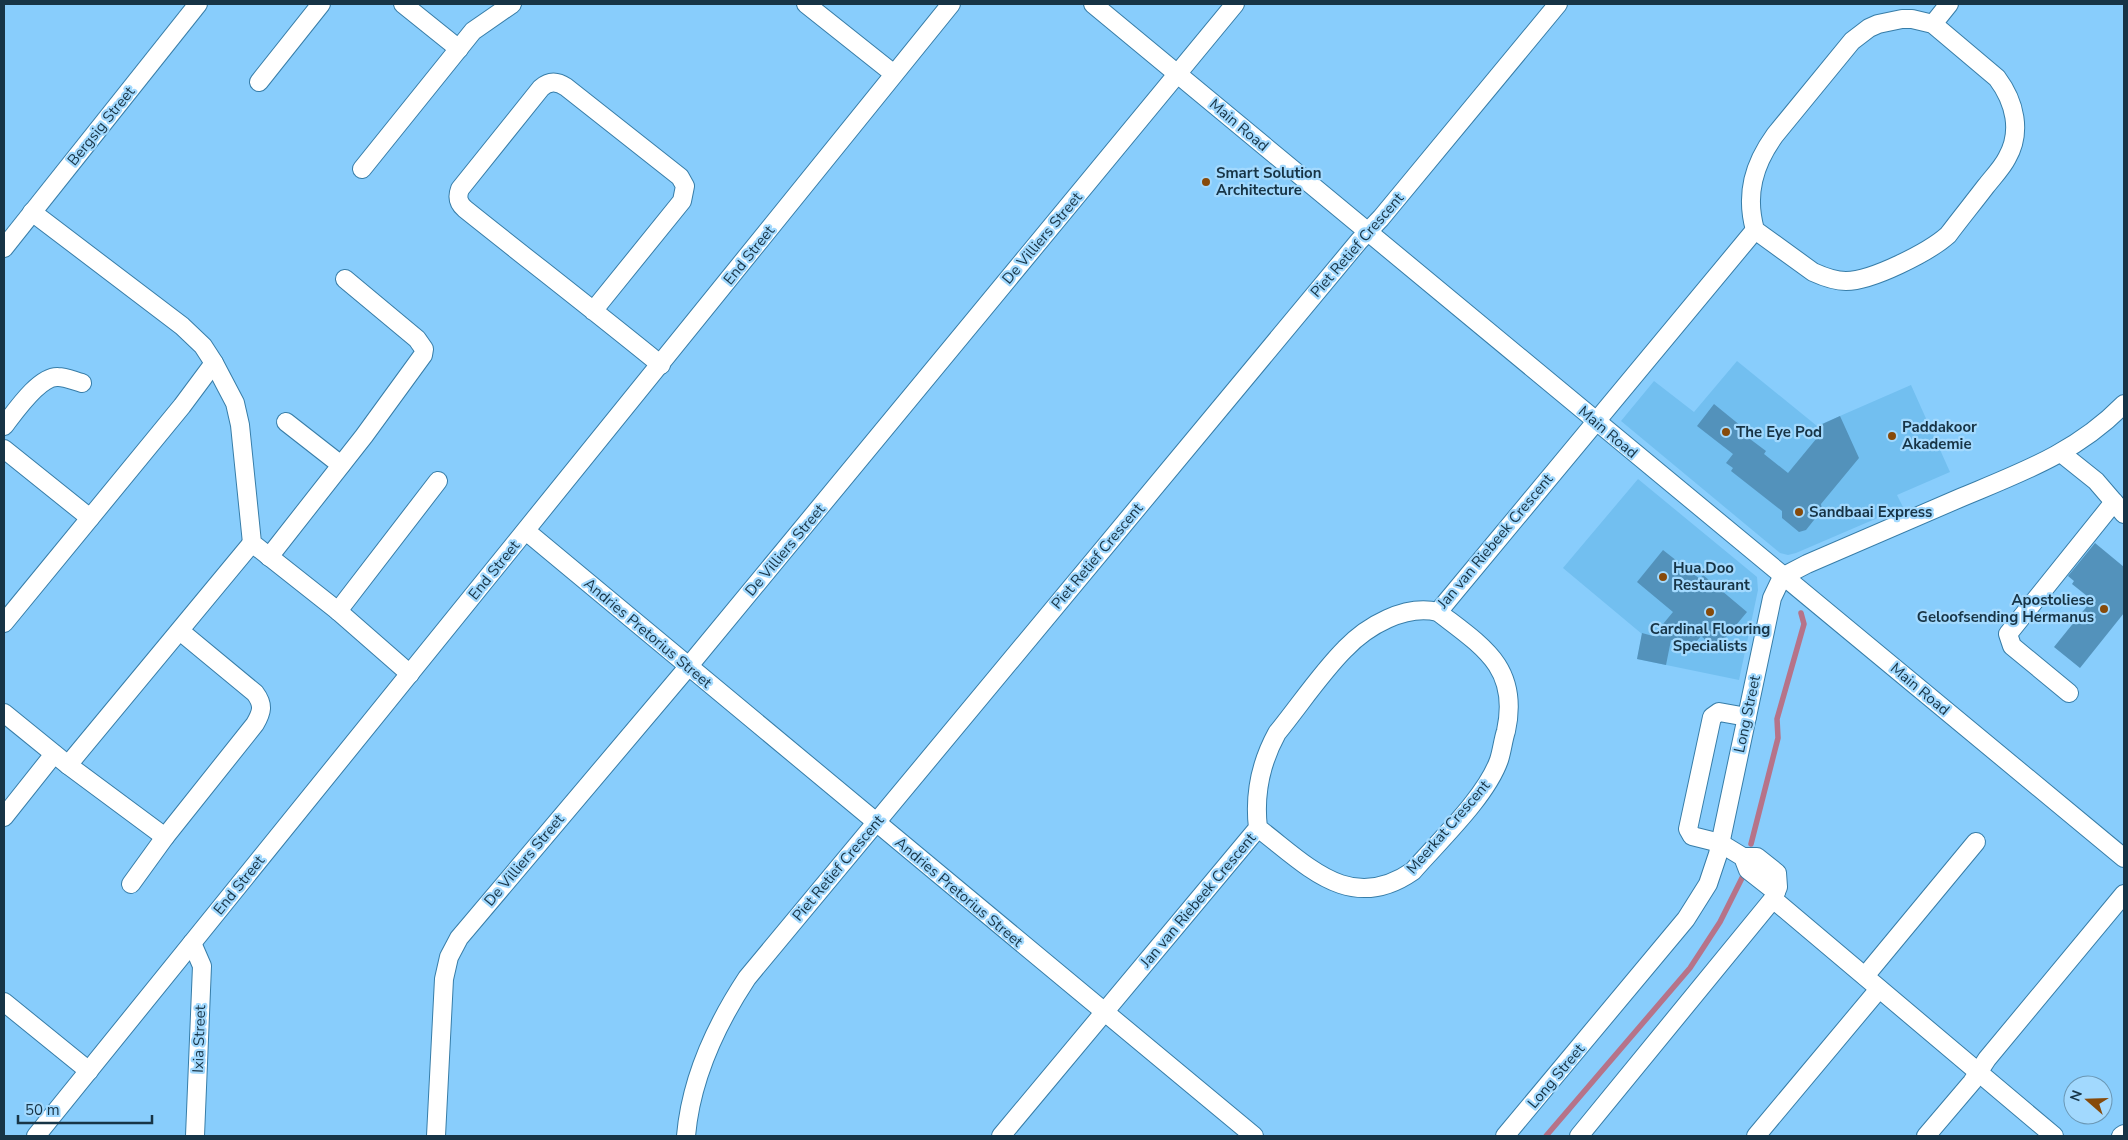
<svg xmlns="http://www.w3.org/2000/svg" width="2128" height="1140" font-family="'Nunito Sans',sans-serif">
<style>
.built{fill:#72bff0}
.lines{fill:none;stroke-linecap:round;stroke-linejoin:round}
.stream{stroke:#b67389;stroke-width:5.5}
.building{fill:#5392bb}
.minor-casing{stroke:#377da8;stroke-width:20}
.minor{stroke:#fff;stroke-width:18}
.poi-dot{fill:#874a0a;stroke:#a2d9fe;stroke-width:2}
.labels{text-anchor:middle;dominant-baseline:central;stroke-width:4.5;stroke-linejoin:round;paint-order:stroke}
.street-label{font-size:15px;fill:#173446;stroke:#a2d9fe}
.poi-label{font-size:15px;font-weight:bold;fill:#173446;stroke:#a2d9fe;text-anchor:start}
</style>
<rect width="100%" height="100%" fill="#88cdfc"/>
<g class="built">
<polygon points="1737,361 1817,426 1911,385 1950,472 1897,495 1903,507 1796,553 1788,555 1780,553 1621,421 1654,381 1694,412"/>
<polygon points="1638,479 1757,577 1758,590 1739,680 1637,659 1642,634 1563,568"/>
</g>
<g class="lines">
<g class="stream">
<polyline points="1751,844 1778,738 1777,719 1804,624 1801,613"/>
<polyline points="1546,1136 1690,968 1720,922 1744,874"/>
</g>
</g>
<g class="building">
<polygon points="1714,404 1741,426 1738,430 1766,451 1764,454 1788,473 1821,433 1818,426 1840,416 1859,458 1821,504 1822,510 1806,530 1799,532 1782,518 1782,511 1731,471 1733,468 1726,463 1733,454 1697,426"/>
<polygon points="2095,543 2124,567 2124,613 2080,668 2054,647 2092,600 2072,584 2074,581 2068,576"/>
<polygon points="1663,550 1700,579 1703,575 1747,612 1716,649 1701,636 1696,642 1694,640 1690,645 1671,640 1666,665 1637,659 1642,633 1653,636 1673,612 1637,582"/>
</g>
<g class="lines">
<defs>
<g id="minor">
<polyline points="403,4 459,49"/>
<polyline points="806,4 894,74"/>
<polyline points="1093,4 2124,858"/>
<path d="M 1902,19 L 1912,19 L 1933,24 L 1997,78 C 2015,102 2022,132 2007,158 C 2002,168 1993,177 1986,186 C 1973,203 1960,219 1948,235 C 1929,252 1872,281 1846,281 C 1834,281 1824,277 1813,272 L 1755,230 C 1745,194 1754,164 1775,135 L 1852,41 L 1869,28 L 1878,24 Z"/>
<polyline points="1933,24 1949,4"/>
<polyline points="259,82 321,4"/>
<polyline points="362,169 473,31 512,4"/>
<polyline points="32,212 182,326 203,346 214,363 235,403 240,425 252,543 338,611 410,674"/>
<polyline points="4,248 198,4"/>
<path d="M 593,311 L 682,201 L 685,186 L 680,177 L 566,87 C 557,81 549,81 541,88 L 460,189 C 457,197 458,203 465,209 C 530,261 596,312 661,365"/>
<polyline points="286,422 341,465"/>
<path d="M 4,426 C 15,412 39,376 58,377 C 66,377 74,381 82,383"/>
<polyline points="4,449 90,518"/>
<polyline points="2061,453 2096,481 2114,502"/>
<polyline points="526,531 1254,1136"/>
<polyline points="269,557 364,436 423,355 424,349 417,339 345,279"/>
<polyline points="338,611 438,481"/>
<polyline points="1438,612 1755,230"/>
<polyline points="4,623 182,406 214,363"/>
<polyline points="2069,693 2012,646 2008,634 2114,502 2124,514"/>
<polyline points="4,713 68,765 165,837"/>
<polyline points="1747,717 1719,712 1712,717 1688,829 1692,836 1720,843 1743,857 1748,870 1776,892"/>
<polyline points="68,765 252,543"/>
<polyline points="4,817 54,754"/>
<path d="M 131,884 L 165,837 L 255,724 C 262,712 264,705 255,693 L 180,631"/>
<polyline points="1773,899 2054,1136"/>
<polyline points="192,943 202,966 195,1136"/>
<polyline points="1865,976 1976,842"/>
<polyline points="4,1002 89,1071"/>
<polyline points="36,1136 951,4"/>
<polyline points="436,1136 444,979 449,957 459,938 688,667 1235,4"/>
<path d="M 686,1136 C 691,1078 716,1025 747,978 L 1359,241 L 1381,218 L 1558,4"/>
<path d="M 1001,1136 L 1258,828 C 1254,794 1260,764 1277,733 C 1299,706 1321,673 1345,649 C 1367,626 1405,604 1438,612 C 1457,627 1483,644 1497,665 C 1510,685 1511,708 1506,731 C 1503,740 1502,751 1499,760 C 1486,797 1439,841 1413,871 C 1350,915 1307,865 1258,828"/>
<path d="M 1505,1136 L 1686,919 L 1708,884 L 1718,854 L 1772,598 L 1782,577 L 1807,564 C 1858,542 1909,520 1960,498 C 2022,472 2076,453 2124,404"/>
<polyline points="1579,1136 1773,899 1778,887 1777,873 1757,857 1743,857"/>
<polyline points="1756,1136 1879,989"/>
<polyline points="1926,1136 1972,1082 1987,1059 2124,894"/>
<polyline points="2121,1136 2124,1134"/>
</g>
</defs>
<use href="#minor" class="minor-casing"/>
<use href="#minor" class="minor"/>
</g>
<g class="poi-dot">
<circle cx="1206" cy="182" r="5"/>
<circle cx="1726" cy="432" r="5"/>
<circle cx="1892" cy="436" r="5"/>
<circle cx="1799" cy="512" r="5"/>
<circle cx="1663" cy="577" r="5"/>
<circle cx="2104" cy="609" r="5"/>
<circle cx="1710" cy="612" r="5"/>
</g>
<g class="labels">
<g class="street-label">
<text transform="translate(1239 125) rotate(40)">Main Road</text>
<text transform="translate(101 126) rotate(-51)">Bergsig Street</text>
<text transform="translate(1042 238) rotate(-50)">De Villiers Street</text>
<text transform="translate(1357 245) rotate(-49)">Piet Retief Crescent</text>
<text transform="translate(749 255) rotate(-51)">End Street</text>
<text transform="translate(1608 432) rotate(40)">Main Road</text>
<text transform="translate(1495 541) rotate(-50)">Jan van Riebeek Crescent</text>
<text transform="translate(785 550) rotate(-50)">De Villiers Street</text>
<text transform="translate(1097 556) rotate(-50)">Piet Retief Crescent</text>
<text transform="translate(494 570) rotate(-51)">End Street</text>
<text transform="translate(648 633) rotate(40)">Andries Pretorius Street</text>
<text transform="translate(1920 689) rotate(40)">Main Road</text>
<text transform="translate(1747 714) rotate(-78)">Long Street</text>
<text transform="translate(1448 827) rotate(-49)">Meerkat Crescent</text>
<text transform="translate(524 860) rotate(-50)">De Villiers Street</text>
<text transform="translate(838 868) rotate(-50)">Piet Retief Crescent</text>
<text transform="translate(239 885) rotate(-51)">End Street</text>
<text transform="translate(959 892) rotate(40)">Andries Pretorius Street</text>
<text transform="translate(1198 900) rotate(-50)">Jan van Riebeek Crescent</text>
<text transform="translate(199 1039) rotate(-88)">Ixia Street</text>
<text transform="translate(1556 1076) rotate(-50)">Long Street</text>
</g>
<g class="poi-label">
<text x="1216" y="173">Smart Solution<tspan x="1216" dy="17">Architecture</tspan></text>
<text x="1902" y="427">Paddakoor<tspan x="1902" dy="17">Akademie</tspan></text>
<text x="1736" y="432">The Eye Pod</text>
<text x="1809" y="512">Sandbaai Express</text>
<text x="1673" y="568">Hua.Doo<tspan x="1673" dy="17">Restaurant</tspan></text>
<text x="2094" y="600" text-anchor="end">Apostoliese<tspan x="2094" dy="17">Geloofsending Hermanus</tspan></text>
<text x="1710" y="629" text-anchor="middle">Cardinal Flooring<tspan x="1710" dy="17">Specialists</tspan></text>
</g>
</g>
<rect width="2128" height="1140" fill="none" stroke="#173446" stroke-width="10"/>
<g transform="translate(2088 1100) rotate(290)"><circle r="24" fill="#a2d9fe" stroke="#6a97b4"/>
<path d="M0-4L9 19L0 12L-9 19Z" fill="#874a0a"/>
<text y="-8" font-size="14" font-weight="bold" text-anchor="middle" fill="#173446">N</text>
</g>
<path d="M18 1115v8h134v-8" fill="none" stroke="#173446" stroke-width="2.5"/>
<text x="25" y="1115" font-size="15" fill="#173446" stroke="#a2d9fe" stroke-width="4" paint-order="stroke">50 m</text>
</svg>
